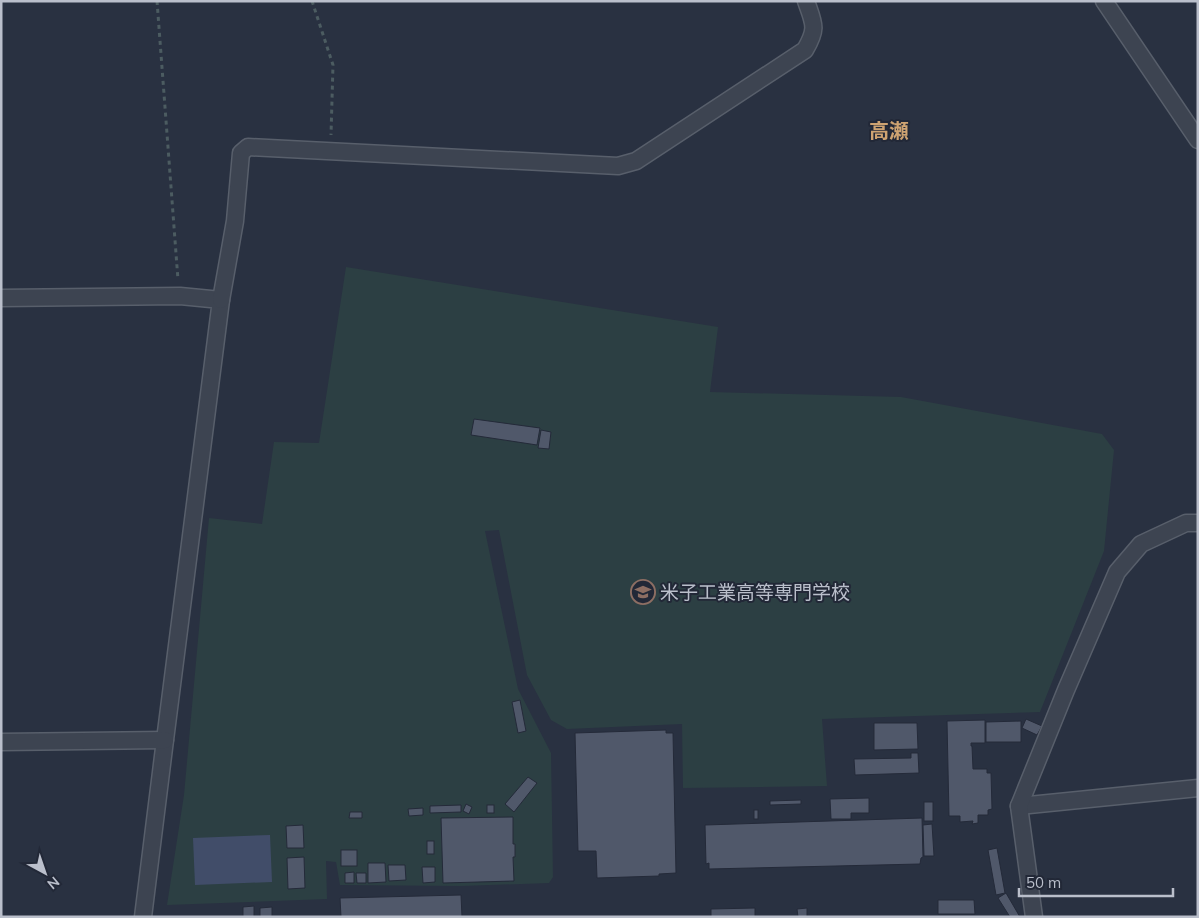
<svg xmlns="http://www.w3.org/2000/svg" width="1199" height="918" font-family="Mulish,'Noto Sans JP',sans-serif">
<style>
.green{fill:#2c3f43}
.water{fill:#414d69}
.building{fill:#50586a;stroke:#242a39}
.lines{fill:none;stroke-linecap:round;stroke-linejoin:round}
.street-casing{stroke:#585f6b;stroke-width:19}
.path{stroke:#4c5c61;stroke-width:3;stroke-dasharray:4 4;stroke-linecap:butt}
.street{stroke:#3d4451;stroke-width:16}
.labels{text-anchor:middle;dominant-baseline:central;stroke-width:4;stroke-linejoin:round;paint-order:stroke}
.poi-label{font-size:19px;fill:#babfcb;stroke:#222837;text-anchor:start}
.neighbourhood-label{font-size:20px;font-weight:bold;fill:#cea372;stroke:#222837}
</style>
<rect width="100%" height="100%" fill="#293141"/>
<polygon class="green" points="346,267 718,327 710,392 901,397 1102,434 1114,450 1104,551 1040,712 822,719 827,786 683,788 682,724 567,729 551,720 527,675 499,530 485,531 518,689 551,753 553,877 549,883 461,886 340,885 336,862 326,861 327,899 167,905 184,795 209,518 262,524 274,442 319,443"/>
<polygon class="water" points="270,835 272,882 195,885 193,838"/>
<g class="building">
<polygon points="474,419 540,428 537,445 471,435"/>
<polygon points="541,430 551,432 549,449 538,448"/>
<polygon points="520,700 526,731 518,733 512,702"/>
<polygon points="1026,719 1042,726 1037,735 1022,728"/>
<polygon points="985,720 985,743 971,743 971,746 972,746 973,769 987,769 987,773 991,773 992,809 988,810 988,815 978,815 978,823 972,824 973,821 960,822 960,816 949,816 947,721"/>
<polygon points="1021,721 1021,742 986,742 986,722"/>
<polygon points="874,723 917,723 918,749 874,750"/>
<polygon points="666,730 666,733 673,733 676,873 659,874 659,876 597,878 596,851 578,851 575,733"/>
<polygon points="911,753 918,753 919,773 855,775 854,759 911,758"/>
<polygon points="528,777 537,783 514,812 505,804"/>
<polygon points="869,798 869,813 851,813 851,819 831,819 830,799"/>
<polygon points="801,800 801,804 770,805 770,801"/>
<rect x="924" y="802" width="9" height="19"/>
<polygon points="466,804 472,807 469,814 463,811"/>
<polygon points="461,805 461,812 430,813 430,806"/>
<rect x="487" y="805" width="7" height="8"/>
<polygon points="423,808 423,815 409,816 408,809"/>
<rect x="754" y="810" width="4" height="9"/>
<polygon points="350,812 362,812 362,818 349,818"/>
<polygon points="513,817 513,844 515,844 515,857 513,857 514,881 443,883 441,818"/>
<polygon points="922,818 923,857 921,858 920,864 709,869 709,863 706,864 705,825"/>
<polygon points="932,824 934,856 924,856 923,825"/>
<polygon points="303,825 304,848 287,848 286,826"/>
<rect x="427" y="841" width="7" height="13"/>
<polygon points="997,848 1005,893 996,895 988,850"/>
<rect x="341" y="850" width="16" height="16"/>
<polygon points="304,857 305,888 288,889 287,858"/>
<polygon points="368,863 385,863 386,882 368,883"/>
<polygon points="388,865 405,865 406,880 389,881"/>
<polygon points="422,867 435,867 435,882 423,883"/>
<polygon points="354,872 354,883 345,883 345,873"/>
<polygon points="356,873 366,873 366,883 357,883"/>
<polygon points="1006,893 1020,917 1010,917 998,898"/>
<polygon points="461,895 462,917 341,917 340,898"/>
<polygon points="938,900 974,900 975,914 938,914"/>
<polygon points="254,906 254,917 243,917 243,907"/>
<polygon points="272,907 272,917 260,917 260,908"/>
<polygon points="755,908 755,917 711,917 711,909"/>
<polygon points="807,908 807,917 798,917 797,909"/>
</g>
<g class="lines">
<defs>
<g id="street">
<polyline points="1104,1 1198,140"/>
<polyline points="1,298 180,296 221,300 165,740 143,917"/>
<path d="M 221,300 L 235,221 L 241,153 L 248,147 L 618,166 L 636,161 L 805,50 C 818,28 814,24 806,1"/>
<polyline points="1,742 165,740"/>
<polyline points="1019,806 1198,788"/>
<polyline points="1034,917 1019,806 1066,690 1117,572 1141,544 1186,523 1198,523"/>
</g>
</defs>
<use href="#street" class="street-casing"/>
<g class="path">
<polyline points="157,1 178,280"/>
<polyline points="312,1 333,65 331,135"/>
</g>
<use href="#street" class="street"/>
</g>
<defs>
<symbol id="university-ring" viewBox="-11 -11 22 22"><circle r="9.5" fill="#222837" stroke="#8d6e63" stroke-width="1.5"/><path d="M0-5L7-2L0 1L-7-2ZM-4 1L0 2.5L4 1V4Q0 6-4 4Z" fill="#8d6e63"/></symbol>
</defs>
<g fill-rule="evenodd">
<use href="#university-ring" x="629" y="578" width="28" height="28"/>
</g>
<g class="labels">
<g class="poi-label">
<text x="660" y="592">米子工業高等専門学校</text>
</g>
<g class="neighbourhood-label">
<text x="889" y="130">高瀬</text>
</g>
</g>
<rect width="1199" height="918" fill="none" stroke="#babfcb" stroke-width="5"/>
<g transform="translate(45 873) rotate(140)" stroke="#222837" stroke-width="4" paint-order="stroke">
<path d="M0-4L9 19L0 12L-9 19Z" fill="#babfcb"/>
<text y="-8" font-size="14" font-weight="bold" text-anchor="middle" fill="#babfcb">N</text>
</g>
<path d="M1019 888v8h154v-8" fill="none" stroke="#babfcb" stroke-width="2.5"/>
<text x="1026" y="888" font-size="15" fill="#babfcb" stroke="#222837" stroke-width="4" paint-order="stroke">50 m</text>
</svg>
